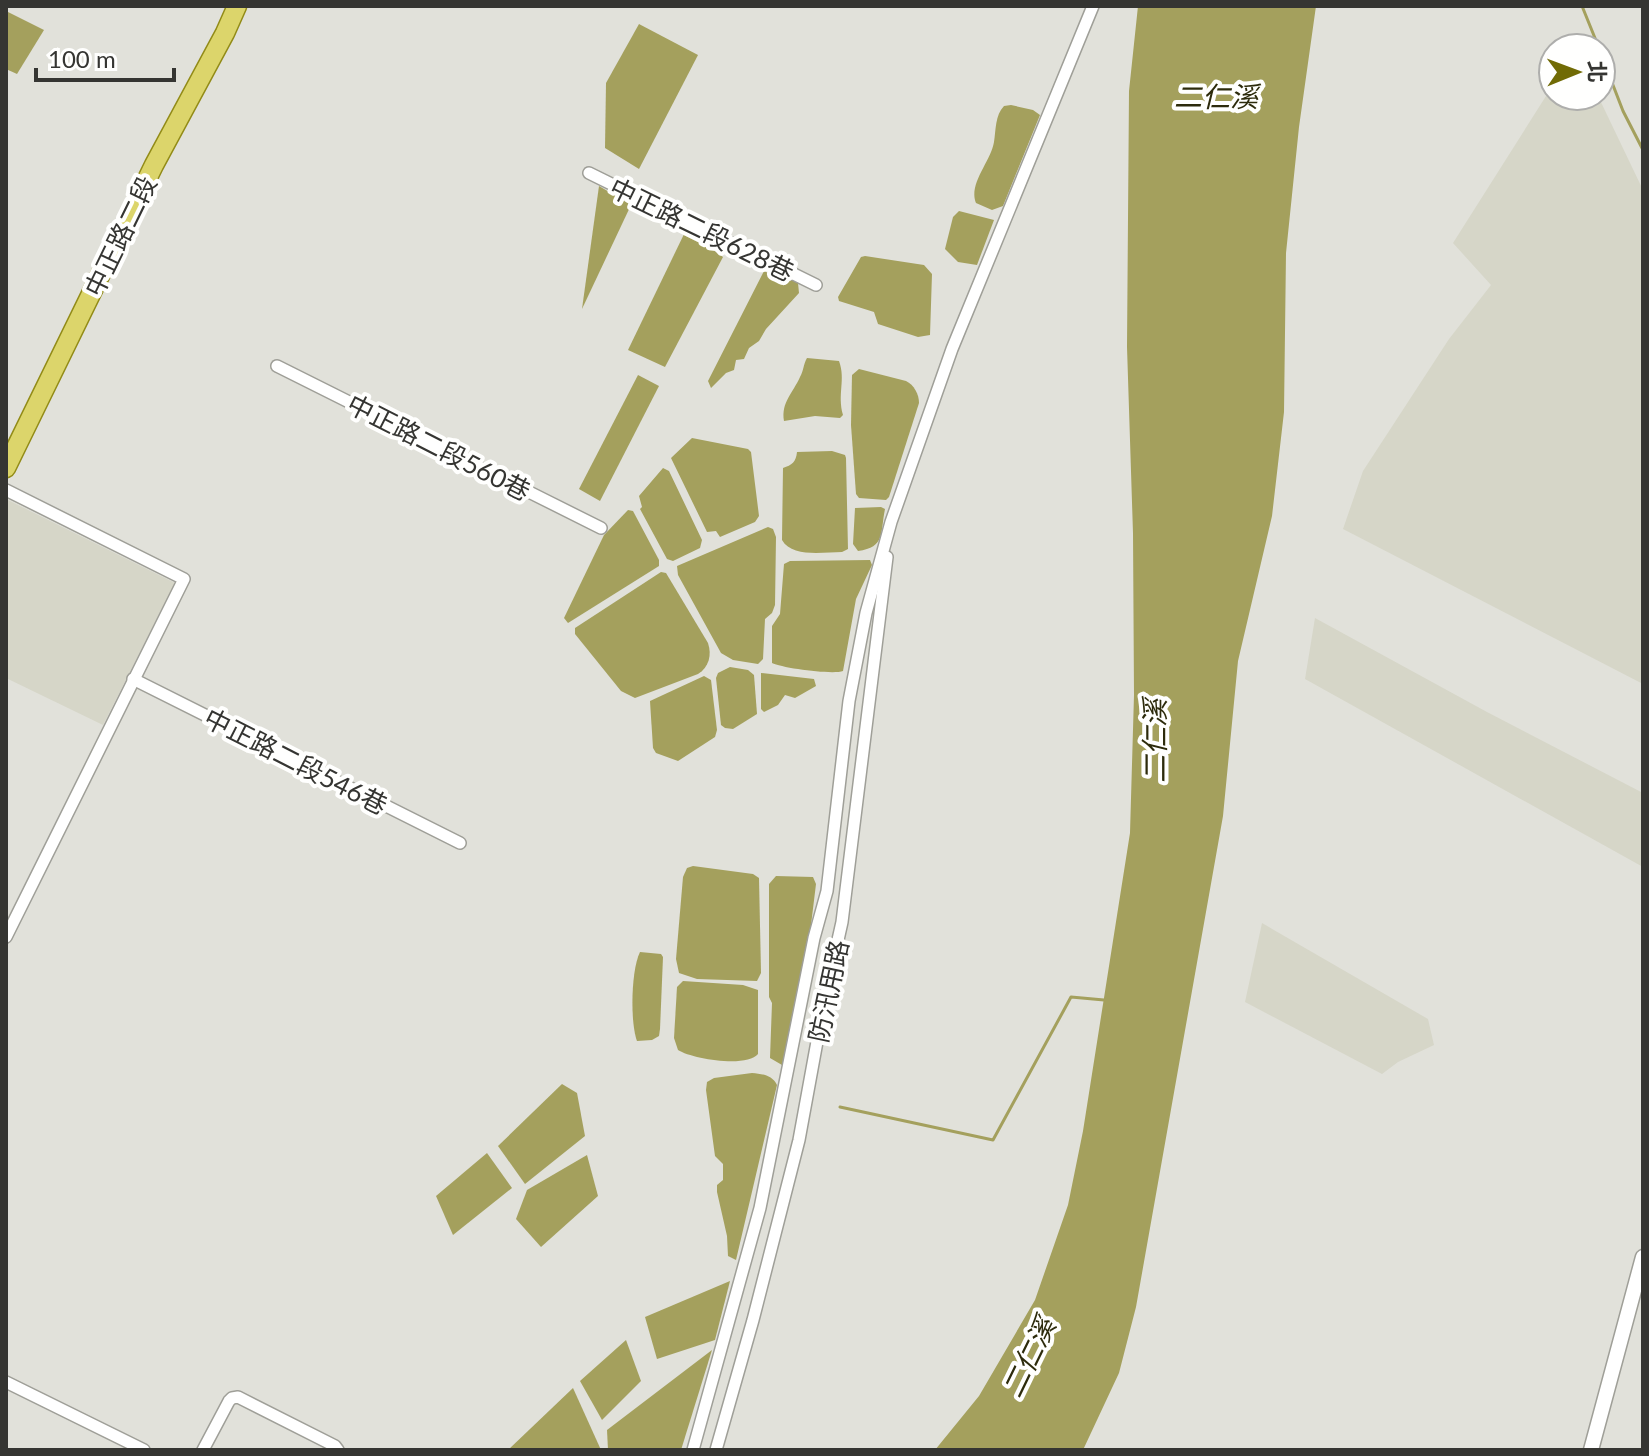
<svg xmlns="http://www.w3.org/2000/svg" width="1649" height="1456" font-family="Lato,'Noto Sans TC',sans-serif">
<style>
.built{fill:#d6d6c8}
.water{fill:#a4a05d}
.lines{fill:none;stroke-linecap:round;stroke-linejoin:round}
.stream{stroke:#a4a05d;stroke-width:3}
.minor-casing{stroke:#9f9f98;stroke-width:14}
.tertiary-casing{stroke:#9f9f98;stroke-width:17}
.primary-casing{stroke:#928b17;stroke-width:21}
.minor{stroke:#fff;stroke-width:11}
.tertiary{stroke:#fff;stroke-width:14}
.primary{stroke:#dcd56b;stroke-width:18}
.labels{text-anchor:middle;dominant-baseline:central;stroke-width:8;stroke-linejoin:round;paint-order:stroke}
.street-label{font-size:26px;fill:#353532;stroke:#fffffe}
.water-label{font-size:28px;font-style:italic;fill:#2d2b0c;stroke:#fffffe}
</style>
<rect width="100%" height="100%" fill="#e1e1da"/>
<g class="built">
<polygon points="1553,85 1553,96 1598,96 1643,190 1643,684 1343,529 1363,471 1449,339 1491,285 1453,243"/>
<polygon points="6,499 175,583 103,725 6,678"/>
<polygon points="1315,618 1487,712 1643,793 1643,867 1305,679"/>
<polygon points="1262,923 1428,1019 1434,1045 1398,1062 1382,1074 1245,1002"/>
</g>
<g class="water">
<polygon points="1138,6 1316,6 1299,127 1286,253 1284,412 1272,516 1238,661 1223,816 1136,1307 1119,1373 1083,1450 935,1450 979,1396 1035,1300 1068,1205 1083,1131 1130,833 1134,695 1133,533 1127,347 1129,91"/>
<polygon points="6,11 44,30 17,74 6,69"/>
<polygon points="639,24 698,55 639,169 605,148 606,83"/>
<path d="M 1011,105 L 1033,110 L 1040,115 L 1003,206 L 992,210 L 976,203 C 968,184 991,161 994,142 C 996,130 995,115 1004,106 Z"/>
<polygon points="599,186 631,205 582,309"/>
<polygon points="959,211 994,220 977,265 958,262 945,249 953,217"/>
<polygon points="686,230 723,257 665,367 628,350"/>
<polygon points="865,256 924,265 932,274 930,335 918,337 878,324 874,312 839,301 838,297 861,257"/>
<polygon points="764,271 787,282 792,280 798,283 799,293 766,329 759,341 749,348 744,359 736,360 734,370 726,373 711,388 708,381"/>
<path d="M 807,358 L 839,361 C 846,380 837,394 843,415 L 840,418 L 815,416 L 784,421 C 781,402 793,393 800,377 C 804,370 803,365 807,358 Z"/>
<path d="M 859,369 L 906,381 C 914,385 919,394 919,403 L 889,497 L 886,500 L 859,498 L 856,494 L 851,425 L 852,375 Z"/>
<polygon points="638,375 659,386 600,501 579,489"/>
<polygon points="692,438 748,449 751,452 759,516 755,522 720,537 716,531 707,532 671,458"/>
<path d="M 832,451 L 845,455 L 846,458 L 848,549 L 842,552 C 824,552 792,558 782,540 L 783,468 C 792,465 796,462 797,452 Z"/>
<polygon points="663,468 669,471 702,540 700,548 673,561 667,559 640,509 642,507 639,496"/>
<path d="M 881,507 L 885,509 C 880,533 886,547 858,551 L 853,544 L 855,508 Z"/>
<polygon points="628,510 633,511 659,560 659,566 568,623 564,618 604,535"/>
<polygon points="768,527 773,529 776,537 775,605 772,613 765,619 763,659 758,664 733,660 721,653 678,575 677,566"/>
<path d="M 870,560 L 872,565 L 856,599 L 843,671 C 833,675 782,668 772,663 L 772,626 L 780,614 L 784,564 L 790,561 Z"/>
<path d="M 661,572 L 666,573 L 708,643 C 712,655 709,667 698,674 L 635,698 L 621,691 L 575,634 L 575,628 Z"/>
<polygon points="730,667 748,670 754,675 757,714 733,729 725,728 721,725 716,678 718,673"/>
<polygon points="761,673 814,679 816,686 795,698 785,695 778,705 764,712 761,709"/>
<polygon points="704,676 711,680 717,730 715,737 678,761 656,753 653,748 650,701"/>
<polygon points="693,866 753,874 759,878 761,973 757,981 697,979 679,973 676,959 683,877 687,868"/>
<polygon points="776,876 813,877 816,884 806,966 785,1063 782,1065 770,1058 772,1003 769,997 769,884"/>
<path d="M 640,952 L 661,954 L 663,957 L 660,1029 L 659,1036 L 652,1040 L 637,1041 C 630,1022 631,970 640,952 Z"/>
<path d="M 683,981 L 743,985 L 758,990 L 758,1054 C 747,1068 692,1059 678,1050 L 674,1038 L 677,987 Z"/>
<path d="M 752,1073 C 762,1074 772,1075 777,1085 L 736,1260 L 728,1256 L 727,1236 L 717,1192 L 717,1185 L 723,1180 L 723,1164 L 715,1156 L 706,1090 L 707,1082 L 714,1078 Z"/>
<polygon points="562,1084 577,1093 585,1136 525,1184 498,1146"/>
<polygon points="487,1153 512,1188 453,1235 436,1196"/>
<polygon points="587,1155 598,1196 541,1247 516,1219 527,1190"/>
<polygon points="730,1281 715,1340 657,1359 645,1317"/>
<polygon points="626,1340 641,1381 602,1420 580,1381"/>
<polygon points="712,1350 681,1450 608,1450 607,1430"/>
<polygon points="573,1388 601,1450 508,1450"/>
</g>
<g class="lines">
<g class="stream">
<polyline points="1582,6 1599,48"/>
<polyline points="1601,54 1623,111 1643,150"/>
<polyline points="840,1107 993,1140 1071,997 1104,1000"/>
</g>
<defs>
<g id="minor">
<polyline points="589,173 816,285"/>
<polyline points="277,366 601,528"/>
<polyline points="6,490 184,579 6,937"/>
<polyline points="133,679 460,843"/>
<polyline points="6,1382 144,1450"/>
<polyline points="203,1450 229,1401 232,1398 238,1397 335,1446 338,1450"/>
<polyline points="693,1450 760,1208 814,938 827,891 849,701 866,613 891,522 952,349 1093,6"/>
<polyline points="716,1450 753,1320 799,1140 825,998 842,922 887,557"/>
</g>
<polyline id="tertiary" points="1591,1450 1643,1257"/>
<polyline id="primary" points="6,468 154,165 225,33 237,6"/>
</defs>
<use href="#minor" class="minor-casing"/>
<use href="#tertiary" class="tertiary-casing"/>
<use href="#primary" class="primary-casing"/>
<use href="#minor" class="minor"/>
<use href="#tertiary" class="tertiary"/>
<use href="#primary" class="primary"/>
</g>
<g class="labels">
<g class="street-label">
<text transform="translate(702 229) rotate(26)">中正路二段628巷</text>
<text transform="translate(120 236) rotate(-64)">中正路二段</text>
<text transform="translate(439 447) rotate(27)">中正路二段560巷</text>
<text transform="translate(296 761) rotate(27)">中正路二段546巷</text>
<text transform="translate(828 991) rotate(-78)">防汛用路</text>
</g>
<g class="water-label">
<text x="1216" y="96">二仁溪</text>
<text transform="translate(1154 741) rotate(-90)">二仁溪</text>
<text transform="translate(1028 1357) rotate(-64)">二仁溪</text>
</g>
</g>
<rect width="1649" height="1456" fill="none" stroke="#353532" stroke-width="16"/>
<g transform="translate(1577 72) rotate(89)"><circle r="38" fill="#fffffe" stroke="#aeaeac" stroke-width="2"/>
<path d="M0-6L14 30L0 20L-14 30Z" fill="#716b05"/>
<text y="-12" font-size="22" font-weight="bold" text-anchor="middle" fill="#353532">北</text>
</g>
<path d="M36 68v12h138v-12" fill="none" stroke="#353532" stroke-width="4"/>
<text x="48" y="68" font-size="24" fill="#353532" stroke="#fffffe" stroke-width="6" paint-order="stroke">100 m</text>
</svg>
